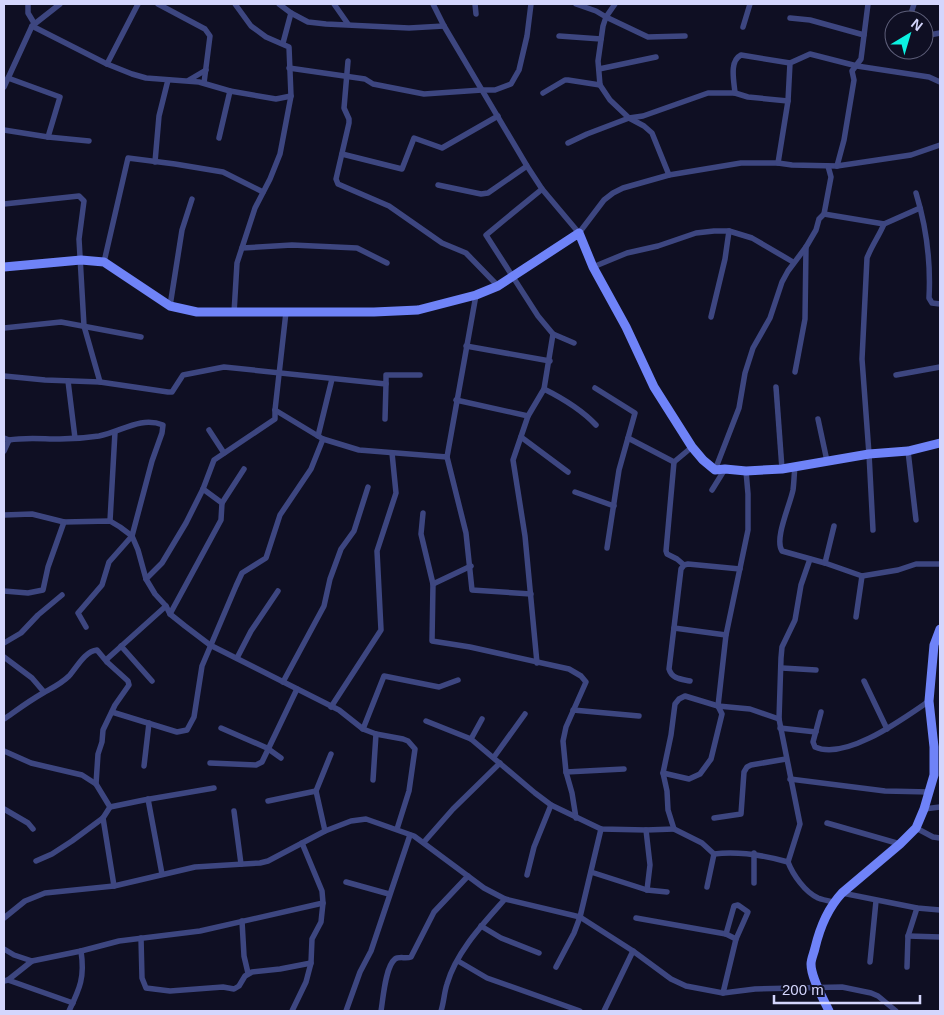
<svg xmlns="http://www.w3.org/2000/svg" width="944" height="1015" font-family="Helvetica,sans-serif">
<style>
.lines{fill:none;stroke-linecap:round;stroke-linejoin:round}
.street{stroke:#3d4680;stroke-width:5.5}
.secondary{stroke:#6f83f8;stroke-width:9}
</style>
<rect width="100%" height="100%" fill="#0f0f23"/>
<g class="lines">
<g class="street">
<polyline points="28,4 28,13 34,23"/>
<polyline points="158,4 205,29 210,36 204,83"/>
<polyline points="279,4 291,13 308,22 326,24 409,28 444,26"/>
<polyline points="334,4 348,24"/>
<polyline points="433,4 444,26 527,166 542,189 579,233 604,200 613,193 623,188 669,175 741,163 778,163 792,165 837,166 911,155 940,145"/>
<polyline points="475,4 476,14"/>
<polyline points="576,4 596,11 606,17 648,37 685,36"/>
<polyline points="615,4 606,17 603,26 598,61 600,85 610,100 629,118 644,126 652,133 669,175"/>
<polyline points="790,18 810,20 864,35"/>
<polyline points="909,20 914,4"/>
<polyline points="32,26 107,64 132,74 146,78 199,82 230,91 276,99 291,96"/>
<polyline points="743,27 750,4"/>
<polyline points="559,36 601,39"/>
<polyline points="924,36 940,33"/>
<polyline points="283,43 291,13"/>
<polyline points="348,61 344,108 349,119 349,123 336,179 338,184 389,206 442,243 466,253 498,286"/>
<polyline points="107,64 138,4"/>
<polyline points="289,68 365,79 373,84 424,94 482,90 495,90 511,84 519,70 527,36 531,4"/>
<polyline points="599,69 656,57"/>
<polyline points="8,78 60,97 48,137"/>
<polyline points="189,80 206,70"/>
<polyline points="4,87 32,26 60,4"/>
<polyline points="543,93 565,80 568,80 600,85"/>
<path d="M 735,93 C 734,81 729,61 741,55 L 790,63"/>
<polyline points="4,130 48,137 89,141"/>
<polyline points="219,138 230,91"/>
<polyline points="568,143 587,134 629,118 643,116 708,93 735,93 748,97 788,101"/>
<polyline points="342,154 402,169 414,138 442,148 498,116"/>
<polyline points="155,162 159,116 168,80"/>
<polyline points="778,163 788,101 790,63 810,54 857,66 929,77 940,82"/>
<polyline points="837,166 844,140 854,80 852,71 861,59 868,4"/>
<polyline points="438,185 481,194 488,193 527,166"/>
<polyline points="542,189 486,235 538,316 553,334 574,343"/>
<path d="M 916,193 C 927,229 931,261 929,298 L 932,303 L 940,304"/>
<polyline points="4,204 79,196 84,201 79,239 84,326 100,382"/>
<polyline points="824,214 884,224 920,208"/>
<polyline points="242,248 292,245 357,248 387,263"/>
<polyline points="104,262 128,158 175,164 223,172 263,192"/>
<polyline points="593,267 627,253 658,246 696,233 714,231 729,231 752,238 793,262"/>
<polyline points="476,295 447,457 466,533 472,590 531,594"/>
<polyline points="170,306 182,230 192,199"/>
<polyline points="234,313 237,263 255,208 270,179 280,154 291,96 289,47 266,37 251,26 235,4"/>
<polyline points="711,317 725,259 729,231"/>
<polyline points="4,328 61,322 141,337"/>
<polyline points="466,346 550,361"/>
<polyline points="795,372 805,319 806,247"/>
<polyline points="896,375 940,367"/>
<polyline points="4,376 45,380 100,382 168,392 172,392 183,375 224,367 386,384 386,375 420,375"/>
<polyline points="68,381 75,438"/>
<polyline points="776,387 782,469"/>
<polyline points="595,388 635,413 619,470 607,548"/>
<path d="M 544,389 C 564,399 581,409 596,425"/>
<polyline points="456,400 528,416"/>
<polyline points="275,410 323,439 359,450 447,457"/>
<polyline points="385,419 386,384"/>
<polyline points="818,419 827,461"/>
<polyline points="209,430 224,453"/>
<polyline points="318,436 332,379"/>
<polyline points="521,437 568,472"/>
<path d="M 4,438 L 9,440 C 25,437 43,439 60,439 C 73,439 86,438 99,436 C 121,432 140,416 163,425 L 162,433 L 152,461 L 132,536 L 109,562 L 102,585 L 78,613 L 86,627"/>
<polyline points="628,438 674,462 692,447"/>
<polyline points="4,451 9,440"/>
<polyline points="908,451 916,520"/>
<polyline points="674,462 666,551 667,554 677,559 684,565"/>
<path d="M 795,467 C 794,475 794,483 793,490 C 790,505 774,539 782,551 L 825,563 L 862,576 L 898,570 L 916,564 L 940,564"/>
<polyline points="715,470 739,408 745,373 753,348 770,318 782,282 788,271 806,247 816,230 819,219 824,214 831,177 828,166"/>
<polyline points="712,490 725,469"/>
<polyline points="575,492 614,506"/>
<polyline points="222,503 244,469"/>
<polyline points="423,513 421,534 433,584 432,641 470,647 569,669 581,676 586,682 566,727 563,741 566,772 572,793 576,818"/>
<polyline points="4,515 32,514 64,522 110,521 120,527 132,536 138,550 146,579 155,594 166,606 170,614 185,626 210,645 339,710 363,729 376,734 403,739 408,741 415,749 409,791 397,829"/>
<polyline points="110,521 115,432"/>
<path d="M 873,530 L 869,454 L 862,359 L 867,258 C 872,245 879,236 884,224"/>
<polyline points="825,563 834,526"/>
<polyline points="146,579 162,563 186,523 203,489 214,460 275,419 275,410 286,312"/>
<polyline points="433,584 471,566"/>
<polyline points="4,591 28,593 43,590 48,567 64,522"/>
<polyline points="170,614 221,520 222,503 203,489"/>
<polyline points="856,617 862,576"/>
<polyline points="674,628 726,635"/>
<polyline points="4,643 21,633 38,615 62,595"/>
<polyline points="121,646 152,681"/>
<polyline points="4,657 32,678 44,692"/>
<polyline points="237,658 251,631 278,591"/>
<polyline points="537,663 525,536 513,460 528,416 544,389 553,334"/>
<polyline points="782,668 816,670"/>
<path d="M 690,681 C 681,679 672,679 669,669 L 681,569 L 684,565 L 688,564 L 740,569"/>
<polyline points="864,681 887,729"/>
<polyline points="283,682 324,606 330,579 341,549 354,531 368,487"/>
<polyline points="331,707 381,630 377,551 396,493 392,453"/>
<polyline points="573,710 639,716"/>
<polyline points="112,712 177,732 187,730 194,717 202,666 236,586 242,573 266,558 280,515 311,469 323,439"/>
<path d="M 821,712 L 813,742 L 815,747 C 846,761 904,718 929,701"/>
<path d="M 4,719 C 17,710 29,701 43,693 C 52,688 61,684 69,676 C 77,667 85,651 97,650 L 107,662"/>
<path d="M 779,719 L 750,709 L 718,706 L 685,696 L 679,699 L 675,704 L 671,735 L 663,773 L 667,791 L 668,810 L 674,829 L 702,843 L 714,854 C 740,851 763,855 788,862 C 793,875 805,892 818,898 C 823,900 829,901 834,902"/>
<polyline points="426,721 471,739 535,793 551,805 601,829 646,830 674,829"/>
<polyline points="221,728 267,748 281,758"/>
<polyline points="780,728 816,732"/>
<polyline points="363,729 384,676 439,687 458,680"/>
<polyline points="471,739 482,719"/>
<polyline points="4,751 31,763 82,775 96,784 110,807 103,818 72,841 52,854 36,861"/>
<polyline points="494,757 525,714"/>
<polyline points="210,763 256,765 262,762 297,689"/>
<polyline points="144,766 149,723"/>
<polyline points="566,772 624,769"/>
<polyline points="663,773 689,779 700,774 711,759 722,714 718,706 726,635 748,530 748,494 746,471"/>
<polyline points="790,779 885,791 930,792"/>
<polyline points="373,780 376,734"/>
<polyline points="96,784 98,754 102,742 103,730 115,705 129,685 128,681 107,662 107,659 166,606"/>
<polyline points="148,799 162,874"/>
<polyline points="268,801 316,791"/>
<polyline points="110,807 144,800 214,788"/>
<polyline points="4,809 28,823 33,829"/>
<polyline points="924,809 940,807"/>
<polyline points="234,811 241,864"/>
<polyline points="103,818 114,886"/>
<polyline points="714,818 741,814 744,772 747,767 751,765 786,759"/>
<polyline points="827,823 900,844"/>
<polyline points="916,828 933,837 940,838"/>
<polyline points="646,830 650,865 647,890"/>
<polyline points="325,831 316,791 331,754"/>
<polyline points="424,842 453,809 500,763"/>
<polyline points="788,862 800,824 779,719 781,658 782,647 795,620 801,585 810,559"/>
<polyline points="591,872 647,890 667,892"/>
<polyline points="527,875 534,847 551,805"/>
<polyline points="346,882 389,894"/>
<polyline points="754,883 754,853"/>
<polyline points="707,887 714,854"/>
<polyline points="842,893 917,908 940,910"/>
<polyline points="4,918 25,901 45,893 114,886 195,867 260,863 268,861 325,831 351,821 366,819 414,836 484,888 505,899 580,917 633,951 671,979 686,986 723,993 755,989 842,987 871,993 878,996 896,1011"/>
<polyline points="636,918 726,934 736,939"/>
<polyline points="242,921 244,956 248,973"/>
<polyline points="481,926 501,938 539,953"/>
<polyline points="908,936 940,937"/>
<polyline points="141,938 142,978 146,988 170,991 223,987 234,989 239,986 245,976 252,972 280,969 311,963"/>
<polyline points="4,949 14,955 32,961 81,951 119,941 200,931 323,903"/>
<polyline points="458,961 487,978 580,1011"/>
<polyline points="870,962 876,901"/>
<polyline points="556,967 574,933 580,917 601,829"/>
<polyline points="907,967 908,936 917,908"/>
<polyline points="8,980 73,1003"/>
<polyline points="4,981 8,980 32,961"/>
<polyline points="723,993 736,939 748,912 738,905 734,906 726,934"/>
<path d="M 69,1011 C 80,988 85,977 81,951"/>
<polyline points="292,1011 306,982 311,963 312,939 321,922 323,903 322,891 302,843"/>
<polyline points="346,1011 360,972 371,951 410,835"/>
<path d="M 381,1011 C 383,1000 385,967 395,959 C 399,956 406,959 411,957 L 434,912 L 468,876"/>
<path d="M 441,1011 C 444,1002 444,993 447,984 C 456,952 483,924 505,899"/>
<polyline points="604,1011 633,951"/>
</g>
<g class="secondary">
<polyline points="4,267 81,260 104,262 170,306 197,312 374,312 418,310 476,295 498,286 579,233 593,267 626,327 654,387 692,447 703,460 715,470 725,469 746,471 782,469 869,454 908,451 940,443"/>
<path d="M 829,1011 C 823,998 811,978 811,964 C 811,959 814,953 815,948 C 820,927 827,909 842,893 L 900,844 L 916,828 L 924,809 L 934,775 L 934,747 L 929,701 L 934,645 L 940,629"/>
</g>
</g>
<rect width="944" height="1015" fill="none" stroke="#d4d6fd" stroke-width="10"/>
<g transform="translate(909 35) rotate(38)"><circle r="24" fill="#0f0f23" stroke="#5e5f7a"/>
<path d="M0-4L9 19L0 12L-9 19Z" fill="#0cf1e1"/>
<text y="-8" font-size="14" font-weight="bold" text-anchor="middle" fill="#d4d6fd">N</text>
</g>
<path d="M774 995v8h146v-8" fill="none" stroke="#d4d6fd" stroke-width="2.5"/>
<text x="782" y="995" font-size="15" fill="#d4d6fd" stroke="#0f0f23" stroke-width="4" paint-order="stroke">200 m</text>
</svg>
